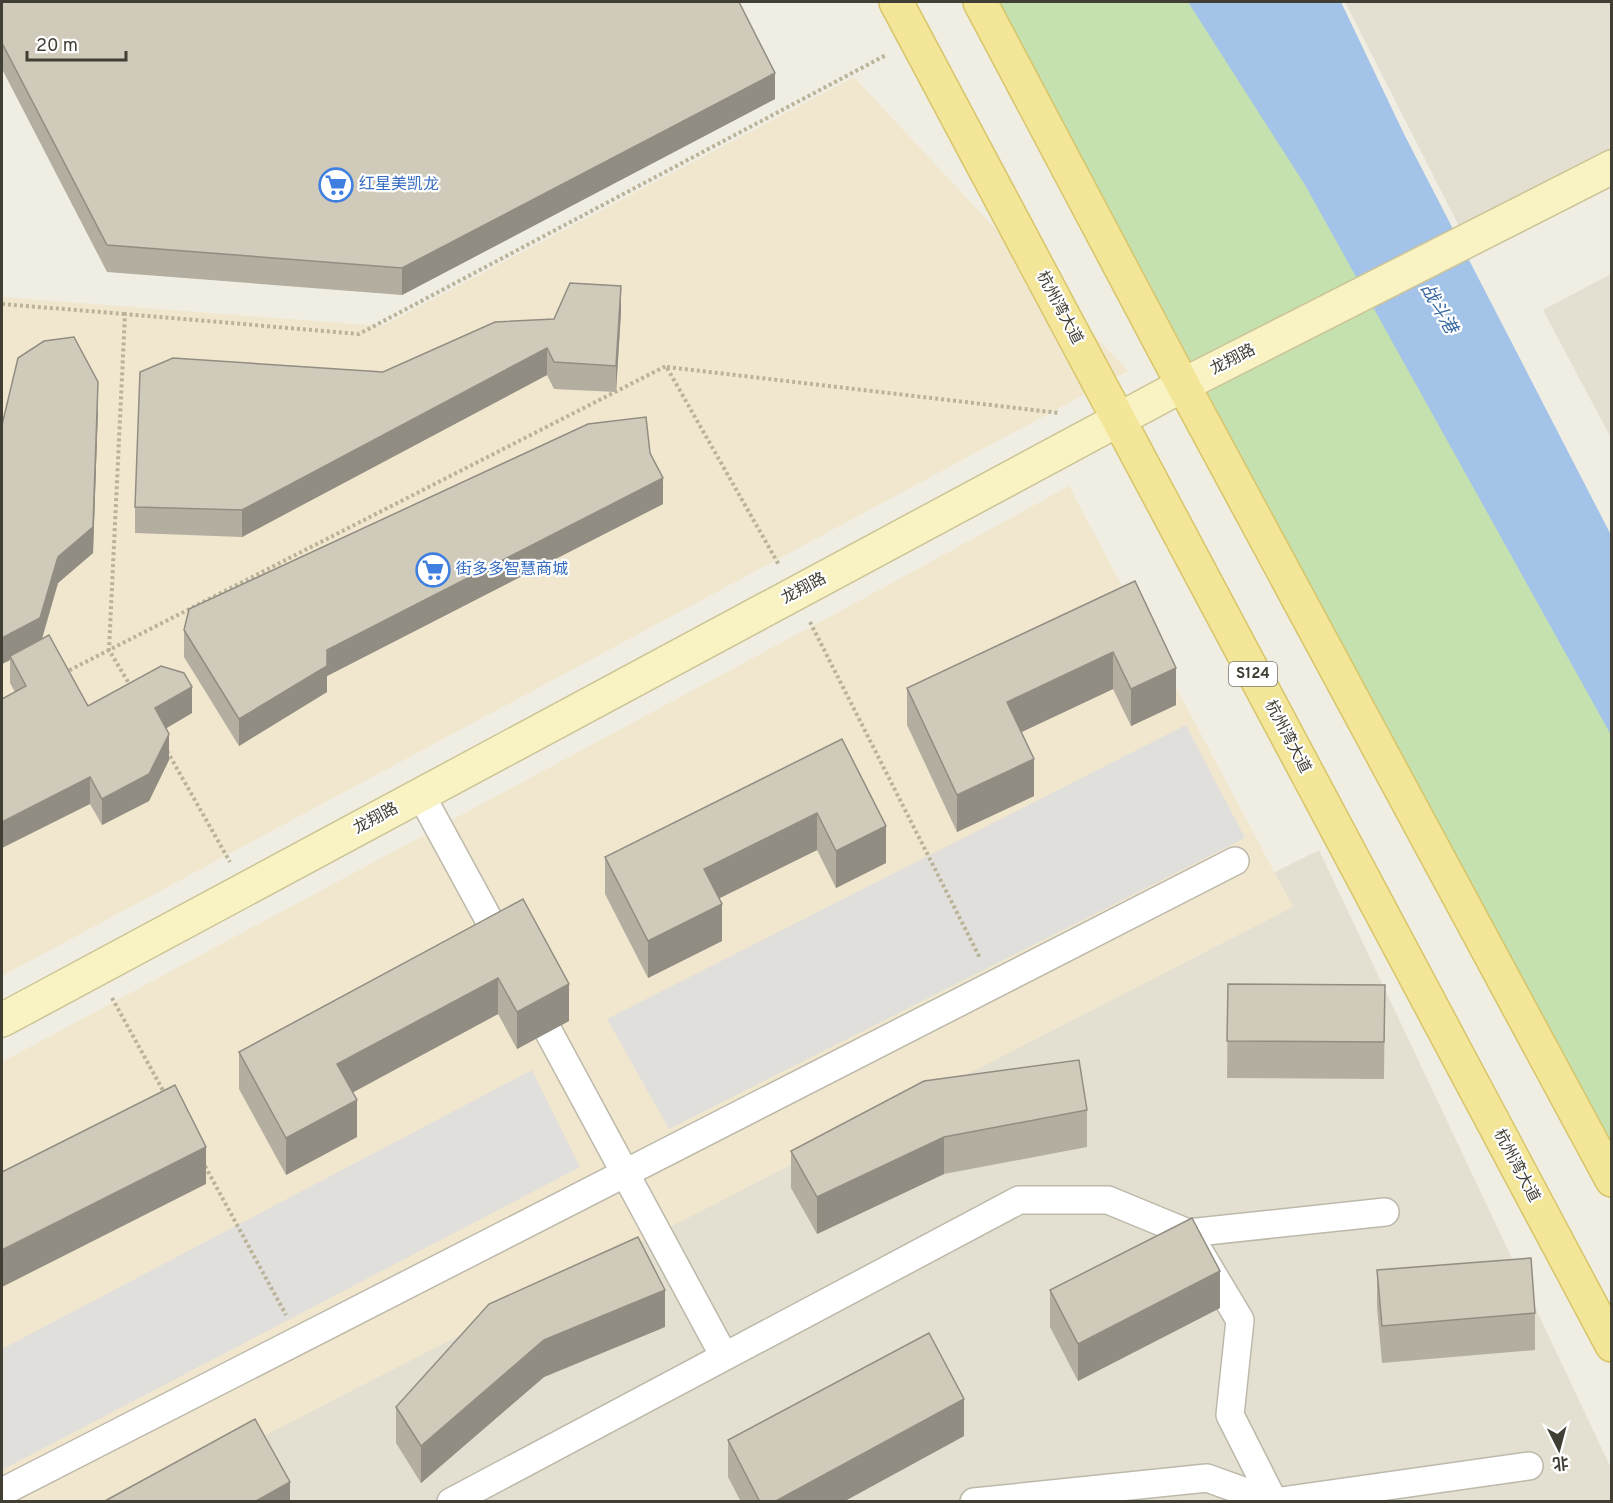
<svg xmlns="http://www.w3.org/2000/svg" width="1613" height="1503" font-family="Overpass,'Noto Sans SC',sans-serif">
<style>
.residential{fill:#e3e0d2}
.commercial{fill:#f1e7cf}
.green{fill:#c4e1af}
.parking{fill:#e1dfdb}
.water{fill:#a4c3e8}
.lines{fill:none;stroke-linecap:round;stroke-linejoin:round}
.street-casing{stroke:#bdb9aa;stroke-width:30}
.secondary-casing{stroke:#ccc496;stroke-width:36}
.primary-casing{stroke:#d7c56a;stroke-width:36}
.path{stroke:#bab399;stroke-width:4;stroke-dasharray:3 3;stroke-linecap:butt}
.street{stroke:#fff;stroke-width:27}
.secondary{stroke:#f9f3c4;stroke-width:33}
.primary{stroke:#f4e698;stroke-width:33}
.wall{fill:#b3aea0}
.shaded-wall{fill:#928d82}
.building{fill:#d0caba;stroke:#928d82;stroke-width:1.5}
.labels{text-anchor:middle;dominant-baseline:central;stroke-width:4.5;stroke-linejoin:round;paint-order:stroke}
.shield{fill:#fff;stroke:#7a7871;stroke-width:1.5}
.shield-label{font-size:15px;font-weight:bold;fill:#413e34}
.shop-label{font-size:16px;fill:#366cbe;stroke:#fff;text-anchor:start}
.street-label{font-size:16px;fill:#413e34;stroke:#fff}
.water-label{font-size:18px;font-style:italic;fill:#3867a2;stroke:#fff}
</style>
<rect width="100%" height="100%" fill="#f0eee3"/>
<g class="residential">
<polygon points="1345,2 1611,2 1611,168 1467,242"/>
<polygon points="1611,274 1611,438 1543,310"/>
<polygon points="1319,850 1612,1470 1611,1502 12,1502"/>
</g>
<g class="commercial">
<polygon points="854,77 1128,371 2,976 2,297 382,326"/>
<polygon points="1069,486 1293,907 137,1501 2,1502 2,1062 857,602"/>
</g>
<polygon class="green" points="999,2 1199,2 1611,713 1611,1149"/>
<g class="parking">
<polygon points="1186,725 1245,838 669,1129 607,1019"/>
<polygon points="532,1070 580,1167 2,1470 2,1349"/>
</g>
<polygon class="water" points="1188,2 1341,2 1404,134 1611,535 1611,735 1305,185"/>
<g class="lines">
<defs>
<g id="street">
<polyline points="421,795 506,951"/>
<polyline points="532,1001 724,1356"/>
<polyline points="1188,1233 1385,1212"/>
<polyline points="2,1492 1235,861"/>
<polyline points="451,1502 1019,1200 1108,1200 1188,1233 1240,1320 1230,1415 1274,1502"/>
<polyline points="974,1502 1207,1478 1274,1502 1529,1466"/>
</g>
<polyline id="secondary" points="2,1020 1183,385 1612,167"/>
<g id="primary">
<polyline points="896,2 1612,1345"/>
<polyline points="980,2 1183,385 1612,1180"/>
</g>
</defs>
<use href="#street" class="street-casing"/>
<use href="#secondary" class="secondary-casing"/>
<use href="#primary" class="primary-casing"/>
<g class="path">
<polyline points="2,304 125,314"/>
<polyline points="667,367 1059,413"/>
<polyline points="810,622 980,958"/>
<polyline points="64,673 666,366 779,565"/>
<polyline points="131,687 109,650 125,314 359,334 886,55"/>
<polyline points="167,751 230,862"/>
<polyline points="112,998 165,1094"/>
<polyline points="205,1166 286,1315"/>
</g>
<use href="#street" class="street"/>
<use href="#secondary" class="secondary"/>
<use href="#primary" class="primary"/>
</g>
<g class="wall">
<polygon points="2,2 775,99 402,295 107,272 2,69"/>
<polygon points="621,312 616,392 554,389 547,375 242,537 135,533 135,507 383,372 554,319"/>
<polygon points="98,409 93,553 58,583 42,639 88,706 192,713 166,728 169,760 149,801 102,825 90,804 15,692 10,683 10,660 2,664"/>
<polygon points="650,453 663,504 327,676 327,692 239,746 184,657 184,630"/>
<polygon points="1135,581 1176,705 1131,726 1113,689 1021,732 1034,796 957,832 907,725 907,688"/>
<polygon points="842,739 886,863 836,888 817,850 719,898 722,941 648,978 605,894 605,857"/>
<polygon points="523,899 569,1021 517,1049 498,1014 353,1092 357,1137 286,1175 239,1089 239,1052"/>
<polygon points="1228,984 1385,985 1384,1079 1227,1078"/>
<polygon points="1087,1110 1087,1147 944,1174 817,1234 791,1188 791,1151"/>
<polygon points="1377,1270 1535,1313 1535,1350 1382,1363 1377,1307"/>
<polygon points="1050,1290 1220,1308 1078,1381 1050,1327"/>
<polygon points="665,1327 544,1377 421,1483 396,1443 396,1407"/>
<polygon points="964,1436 843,1502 741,1502 728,1477 728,1440"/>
</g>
<g class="shaded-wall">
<polygon points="775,73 775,99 402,295 402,268"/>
<polygon points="621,286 621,312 616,392 616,366"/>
<polygon points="547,348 547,375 242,537 242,510"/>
<polygon points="98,382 98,409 93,553 58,583 40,645 10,656 10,660 2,664 2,638"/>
<polygon points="663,478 663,504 327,676 327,692 239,746 239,719 327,650"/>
<polygon points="1113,652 1113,689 1007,739 1007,702"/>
<polygon points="1176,668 1176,705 1131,726 1131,689"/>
<polygon points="192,687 192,713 155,735 155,708"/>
<polygon points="169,734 169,760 149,801 102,825 102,799"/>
<polygon points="1034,759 1034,796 957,832 957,795"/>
<polygon points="90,777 90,804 2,848 2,822"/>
<polygon points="817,813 817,850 704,906 704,869"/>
<polygon points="886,826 886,863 836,888 836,851"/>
<polygon points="722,904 722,941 648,978 648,941"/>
<polygon points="498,978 498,1014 337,1101 337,1064"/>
<polygon points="569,984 569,1021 517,1049 517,1012"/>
<polygon points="357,1100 357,1137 286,1175 286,1138"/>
<polygon points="944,1137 944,1174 817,1234 817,1197"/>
<polygon points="206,1147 206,1184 2,1287 2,1250"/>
<polygon points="1220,1271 1220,1308 1078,1381 1078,1344"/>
<polygon points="665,1290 665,1327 544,1377 421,1483 421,1446 544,1340"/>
<polygon points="964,1399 964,1436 843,1502 774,1502"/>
<polygon points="290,1482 290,1502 254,1502"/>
</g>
<g class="building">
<polygon points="2,2 739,2 775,73 402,268 107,245 2,43"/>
<polygon points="570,283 621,286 616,366 554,362 547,348 242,510 135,507 140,372 173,358 383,372 495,322 554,319"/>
<polygon points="74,337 98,382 93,527 58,557 40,618 2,638 2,425 18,358 44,341"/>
<polygon points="646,417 650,453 663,478 327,650 327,666 239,719 184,630 189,609 588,424"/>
<polygon points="1135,581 1176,668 1131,689 1113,652 1007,702 1034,759 957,795 907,688"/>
<polygon points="49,635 88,706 161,666 184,673 192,687 155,708 169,734 149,774 102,799 90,777 2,822 2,699 26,686 10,656"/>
<polygon points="842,739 886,826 836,851 817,813 704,869 722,904 648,941 605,857"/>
<polygon points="523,899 569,984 517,1012 498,978 337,1064 357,1100 286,1138 239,1052"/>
<polygon points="1228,984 1385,985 1384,1042 1227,1041"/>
<polygon points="1079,1060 1087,1110 944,1137 817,1197 791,1151 924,1081"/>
<polygon points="175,1085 206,1147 2,1250 2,1172"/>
<polygon points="1192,1218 1220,1271 1078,1344 1050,1290"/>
<polygon points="638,1237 665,1290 544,1340 421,1446 396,1407 489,1304"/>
<polygon points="1531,1258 1535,1313 1382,1326 1377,1270"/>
<polygon points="929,1333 964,1399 774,1502 760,1502 728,1440"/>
<polygon points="255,1419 290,1482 254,1502 103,1502"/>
</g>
<defs>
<symbol id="supermarket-ring" viewBox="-11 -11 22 22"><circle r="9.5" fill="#fff" stroke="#3f7fe0" stroke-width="1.5"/><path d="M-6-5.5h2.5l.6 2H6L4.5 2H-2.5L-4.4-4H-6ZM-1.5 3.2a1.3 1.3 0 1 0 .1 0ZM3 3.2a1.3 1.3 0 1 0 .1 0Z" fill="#3f7fe0"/></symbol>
</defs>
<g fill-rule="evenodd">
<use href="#supermarket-ring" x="317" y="166" width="38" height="38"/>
<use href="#supermarket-ring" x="414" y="551" width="38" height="38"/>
</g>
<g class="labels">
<rect class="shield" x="1229" y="662" width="48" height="24" rx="4.5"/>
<g class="shield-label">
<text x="1253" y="674">S124</text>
</g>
<g class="shop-label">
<text x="359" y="185">红星美凯龙</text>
<text x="456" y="570">街多多智慧商城</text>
</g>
<g class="street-label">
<text transform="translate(1059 308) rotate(62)">杭州湾大道</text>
<text transform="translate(1233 360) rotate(-27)">龙翔路</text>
<text transform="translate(804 589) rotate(-28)">龙翔路</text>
<text transform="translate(1287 737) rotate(62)">杭州湾大道</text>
<text transform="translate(376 819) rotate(-28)">龙翔路</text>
<text transform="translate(1516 1166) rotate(62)">杭州湾大道</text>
</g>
<g class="water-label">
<text transform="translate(1438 309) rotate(60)">战斗港</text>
</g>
</g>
<rect width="1613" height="1503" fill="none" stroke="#413e34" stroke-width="6"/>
<g transform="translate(1559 1449) rotate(174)" stroke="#ffffff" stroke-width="4.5" paint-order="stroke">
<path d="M0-4.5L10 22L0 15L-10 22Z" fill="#413e34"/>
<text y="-9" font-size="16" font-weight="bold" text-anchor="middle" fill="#413e34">北</text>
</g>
<path d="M27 51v9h99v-9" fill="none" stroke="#413e34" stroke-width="3"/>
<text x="36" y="51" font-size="18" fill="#413e34" stroke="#ffffff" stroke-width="4.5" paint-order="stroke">20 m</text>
</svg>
